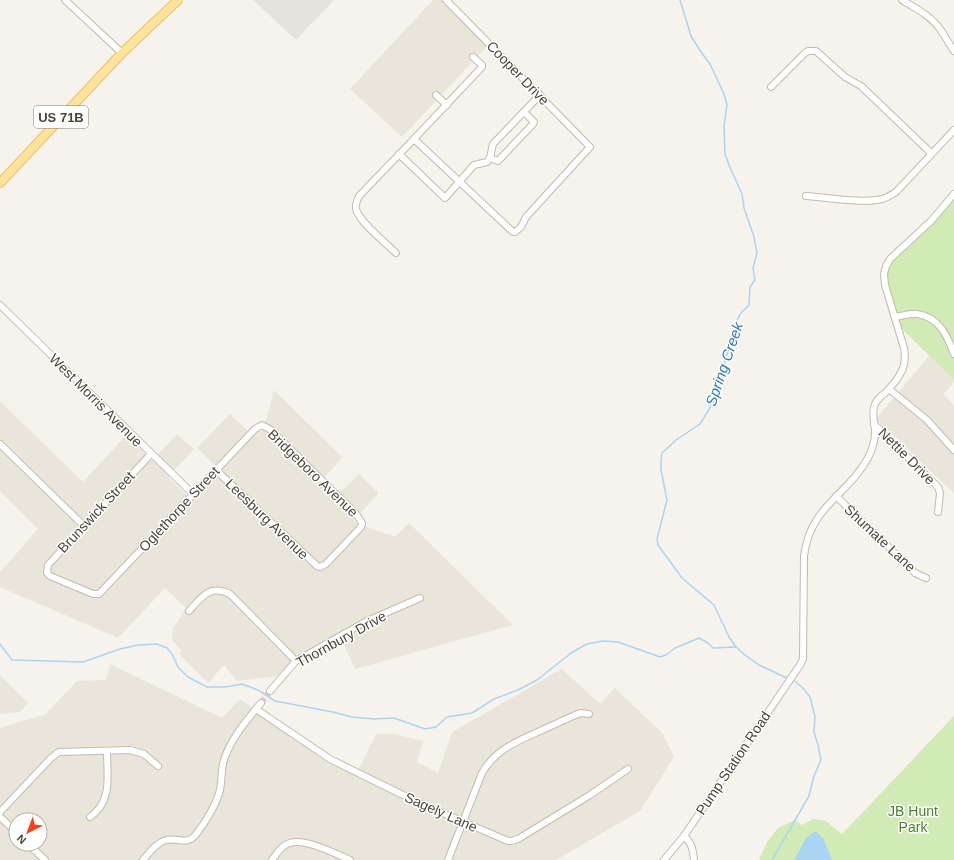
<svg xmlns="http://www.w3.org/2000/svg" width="954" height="860" font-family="Helvetica,sans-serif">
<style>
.residential{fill:#eae5da;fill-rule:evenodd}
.industrial{fill:#e6e2dd}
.green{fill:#d2eab5}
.water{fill:#a9d4f2}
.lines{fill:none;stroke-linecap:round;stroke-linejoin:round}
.stream{stroke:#a9d4f2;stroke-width:1.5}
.minor-tunnel{stroke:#d4d0c8;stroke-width:6;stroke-dasharray:6 3;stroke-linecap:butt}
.minor-casing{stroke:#c2bbae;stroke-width:8}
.major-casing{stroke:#e6c16a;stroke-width:10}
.minor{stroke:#fff;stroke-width:6}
.major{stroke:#ffe39c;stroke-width:8}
.labels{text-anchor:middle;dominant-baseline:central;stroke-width:3;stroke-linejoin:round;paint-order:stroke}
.shield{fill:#fff;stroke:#817c74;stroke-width:1}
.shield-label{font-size:13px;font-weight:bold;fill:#4b4439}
.street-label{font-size:14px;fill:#4b4439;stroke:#fff}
.park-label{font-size:14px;fill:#4a7f2a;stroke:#fff}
.water-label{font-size:15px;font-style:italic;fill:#2e7ab2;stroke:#fff}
</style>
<rect width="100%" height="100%" fill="#f6f3ec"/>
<g class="residential">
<polygon points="433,0 441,0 488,45 402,137 350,89"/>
<polygon points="929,356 954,380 954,382 943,394 954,405 954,493 876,419"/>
<polygon points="274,390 342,457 319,484 333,499 359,474 379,493 354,519 356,523 395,537 409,523 513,625 355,669 339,633 297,656 277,676 237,681 224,665 208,683 179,654 182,651 172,640 173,629 186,608 165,588 118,638 0,587 0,572 38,529 0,491 0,401 83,482 127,434 152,461 177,434 194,449 168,477 192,501 221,471 197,448 230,414 253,436 258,432 263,431"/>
<path d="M 110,664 L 222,718 L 240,699 L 319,757 L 331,764 L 356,775 L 376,734 L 395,734 L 423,741 L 417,762 L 438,773 L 452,732 L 562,669 L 600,704 L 615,688 L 663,734 L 674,757 L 640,811 L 556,860 L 0,860 L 0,728 L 46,714 L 77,681 L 106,680 ZM 16,820 L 40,820 L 40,844 L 16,844 Z"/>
<polygon points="0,675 28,703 20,712 0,714"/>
</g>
<polygon class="industrial" points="253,0 334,0 296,40"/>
<g class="green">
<polygon points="954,194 954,380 898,325 884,274 890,259"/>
<polygon points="954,716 954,860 759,860 767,842 778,828 795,820 802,825 813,819 826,821 842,834"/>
</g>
<polygon class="water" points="816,831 824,840 832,860 794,860 807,837"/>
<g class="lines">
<g class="stream">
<polyline points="680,0 691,36 701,52 710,64 724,94 727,105 724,126 725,154 729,165 742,194 744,208 754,237 757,253 753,268 755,280 750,287 749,305 741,313 735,324 715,400 700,424 676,440 662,453 661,460 661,470 667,500 657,539 658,545 682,578 714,605 729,637 736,647 745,655 759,665 789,679"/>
<polyline points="0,644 12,660 83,662 120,649 138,645 157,644 167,648 172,654 178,667 188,677 207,687 226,687 242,684 258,690 275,701 333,712 352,717 373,719 394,718 425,729 436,727 447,717 472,713 494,699 518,690 537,680 571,653 587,644 603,641 618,642 660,657 666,655 675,648 699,638 708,643 713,648 736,647"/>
<polyline points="772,860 809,796 814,776 821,760 818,745 814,732 815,717 810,697 802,687 793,680"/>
</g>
<polyline class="minor-tunnel" points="261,703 270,691"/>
<defs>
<g id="minor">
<polyline points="65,0 122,53"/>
<polyline points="446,0 590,147 526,217 521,227 515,232 513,232 414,139 482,67 482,65 473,57"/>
<path d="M 902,0 C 915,8 931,16 940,29 C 945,36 949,44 954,51"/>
<polyline points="771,87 805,53 808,51 816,51 845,77 861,86 931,153"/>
<polyline points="436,95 447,105"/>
<polyline points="399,154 445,198 474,165 487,162 490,158 493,144 540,95"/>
<polyline points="490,158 498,161 533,124 534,122 524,112"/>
<path d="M 806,196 C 826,197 862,204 882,199 C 887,198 891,195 896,192 L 954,130"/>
<path d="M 396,253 C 386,243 359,222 356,209 C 355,204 357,200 360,195 L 414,139"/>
<polyline points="0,305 193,494"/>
<path d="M 895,317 C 902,316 911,313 917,314 C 939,317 947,335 954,354"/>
<polyline points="889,389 927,420 954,450"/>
<polyline points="874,424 938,487 940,493 938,512"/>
<polyline points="0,444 84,526"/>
<polyline points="151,454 48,565 47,573 50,576 93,594 99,594 255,429 262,425 271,430 357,515 362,523 361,527 326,564 320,567 317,566 216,470"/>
<polyline points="836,496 909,567 915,573 926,578"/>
<path d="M 189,611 C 202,597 209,584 230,594 L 296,661"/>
<polyline points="270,691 296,661 365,622 420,598"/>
<polyline points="256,709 330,759 415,801 508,841 511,841 518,839 590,795 628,769"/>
<polyline points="0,812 51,758 59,752 130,750 144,754 158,766"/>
<polyline points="0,817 16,832"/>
<path d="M 90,817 C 113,801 107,775 107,751"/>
<path d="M 684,836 C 692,843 693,850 694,860"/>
<polyline points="28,844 45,860"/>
<path d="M 143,860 C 149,853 156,843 166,840 C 178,837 187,847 197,833 C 205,823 217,803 220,790 C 222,780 221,770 224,760 C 231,738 247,720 261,703"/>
<path d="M 272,860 C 276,854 281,847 287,844 C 302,836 336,854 350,860"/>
<path d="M 448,860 L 482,773 C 495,750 517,741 540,731 C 553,725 566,719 580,713 L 589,714"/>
<path d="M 664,860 L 684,836 L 800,665 L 803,659 L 804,556 C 810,506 847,496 868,458 C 872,450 875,441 875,432 C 875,423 871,413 875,404 C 877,400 881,396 885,393 C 898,380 908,367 904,348 L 885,285 L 884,274 L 886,266 L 890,259 L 931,221 L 954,194"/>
</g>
<polyline id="major" points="0,183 122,53 178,0"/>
</defs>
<use href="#minor" class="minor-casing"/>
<use href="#major" class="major-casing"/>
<use href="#minor" class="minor"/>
<use href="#major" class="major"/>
</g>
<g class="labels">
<rect class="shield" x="34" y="106" width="54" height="22" rx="3"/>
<g class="shield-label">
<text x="61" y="117">US 71B</text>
</g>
<g class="street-label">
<text transform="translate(518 73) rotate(46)">Cooper Drive</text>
<text transform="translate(96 400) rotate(45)">West Morris Avenue</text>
<text transform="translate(907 456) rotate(45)">Nettie Drive</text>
<text transform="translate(313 473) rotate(44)">Bridgeboro Avenue</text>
<text transform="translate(179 509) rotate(-47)">Oglethorpe Street</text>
<text transform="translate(96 512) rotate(-47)">Brunswick Street</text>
<text transform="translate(267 519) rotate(44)">Leesburg Avenue</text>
<text transform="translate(880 538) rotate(43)">Shumate Lane</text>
<text transform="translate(341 639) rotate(-29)">Thornbury Drive</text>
<text transform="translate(733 763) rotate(-56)">Pump Station Road</text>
<text transform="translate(441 812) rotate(24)">Sagely Lane</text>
</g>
<g class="park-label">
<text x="913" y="811">JB Hunt<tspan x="913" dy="16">Park</tspan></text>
</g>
<g class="water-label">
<text transform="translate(724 364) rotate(-71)">Spring Creek</text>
</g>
</g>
<g transform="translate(28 832) rotate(222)"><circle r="19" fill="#ffffff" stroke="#b7b4b0"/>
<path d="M0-3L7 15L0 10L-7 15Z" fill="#fc3f1d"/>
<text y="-6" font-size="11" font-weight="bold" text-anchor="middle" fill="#4b4439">N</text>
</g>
</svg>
